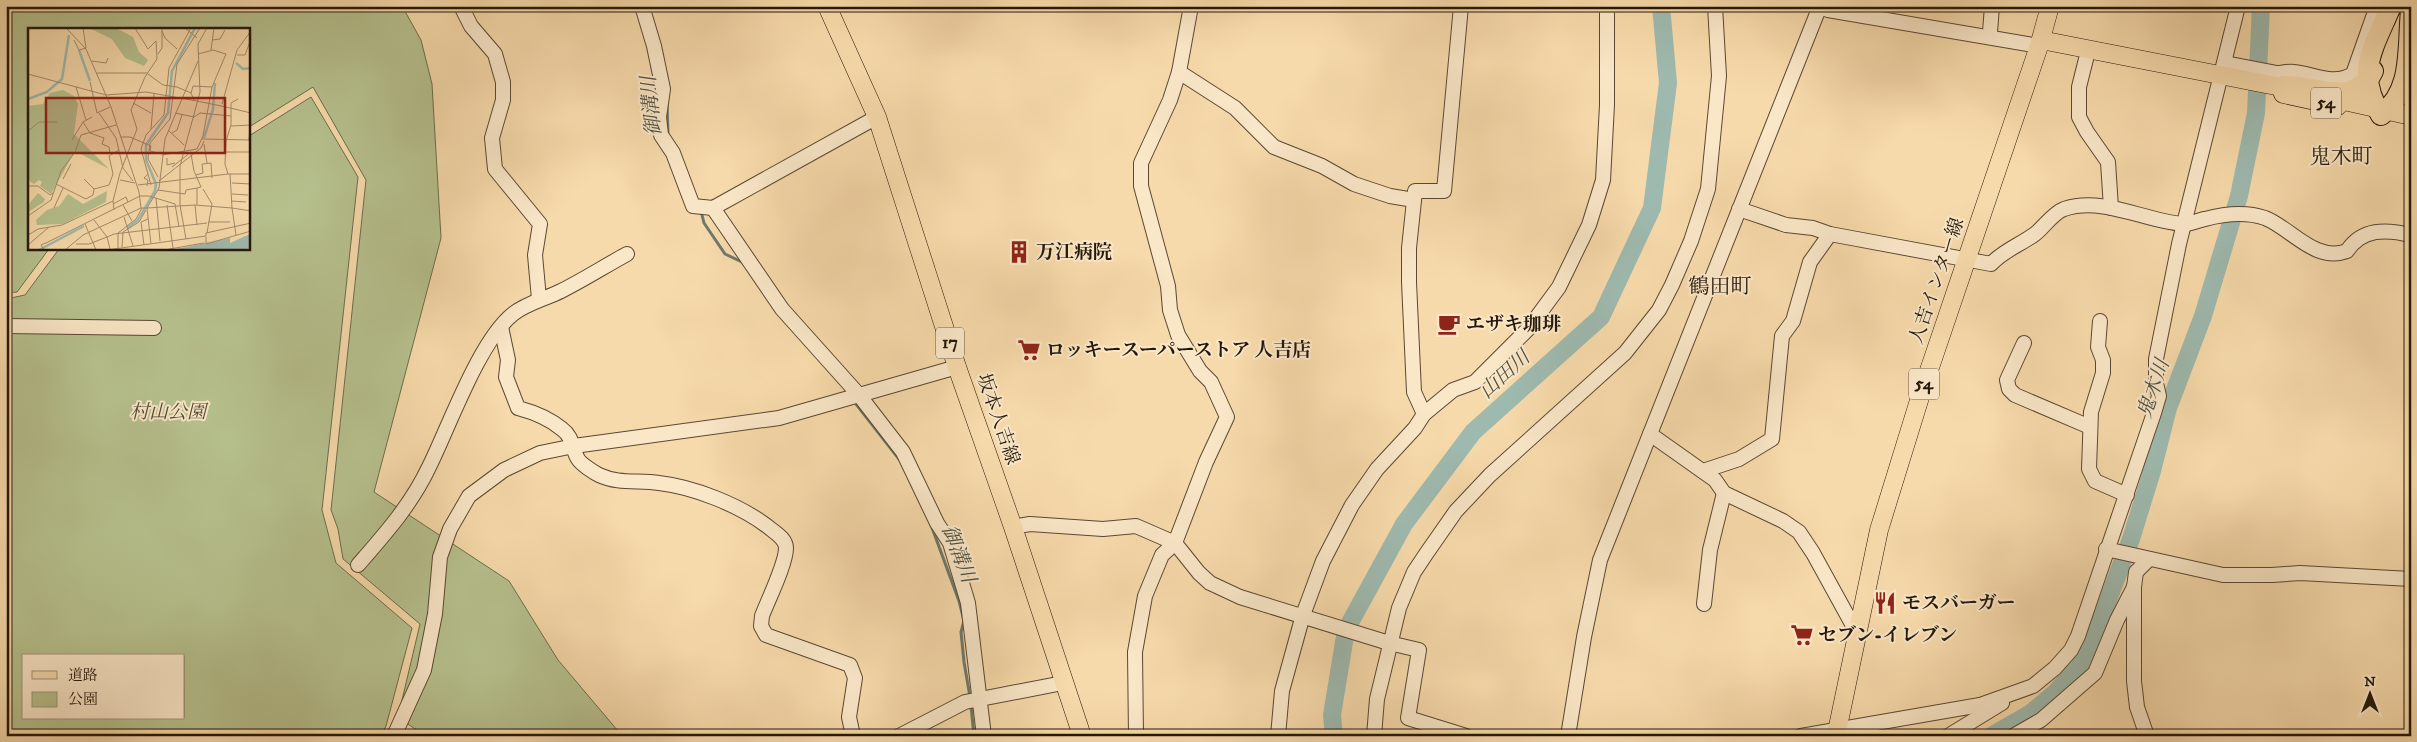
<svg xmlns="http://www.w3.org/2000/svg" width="2417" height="742" font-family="'IM FELL DW Pica','Noto Serif JP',serif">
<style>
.green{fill:#b6c18e;stroke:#6d6c4c;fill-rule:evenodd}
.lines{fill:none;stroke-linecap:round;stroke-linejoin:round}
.stream{stroke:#6d796d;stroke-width:3}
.river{stroke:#9ebaaf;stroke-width:18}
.minor-casing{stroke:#594832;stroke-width:16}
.major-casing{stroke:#24180a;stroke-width:19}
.highway-casing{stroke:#24180a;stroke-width:22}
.minor{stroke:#fae7c8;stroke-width:14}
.major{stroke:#f7daab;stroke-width:18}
.highway{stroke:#f7daab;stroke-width:20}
.labels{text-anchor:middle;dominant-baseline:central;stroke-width:4;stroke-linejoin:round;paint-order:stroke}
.shield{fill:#fae7c8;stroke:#645643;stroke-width:1}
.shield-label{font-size:18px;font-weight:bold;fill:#24180a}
.poi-label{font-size:19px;font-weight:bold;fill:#24180a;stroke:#fae7c8;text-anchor:start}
.street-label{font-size:19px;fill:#24180a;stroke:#fae7c8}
.park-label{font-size:19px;font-style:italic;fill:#504b32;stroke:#fae7c8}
.water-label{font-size:20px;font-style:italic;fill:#4f5144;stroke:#fae7c8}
.quarter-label{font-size:21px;fill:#24180a;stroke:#fae7c8}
.inset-river{fill:none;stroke:#9ebaaf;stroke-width:2.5}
.inset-road{fill:none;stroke:#a38c6b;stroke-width:1}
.view{fill:#8f2418;fill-opacity:0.15;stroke:#8f2418;stroke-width:2.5}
.inset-edge{fill:none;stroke:#24180a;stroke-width:2.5}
</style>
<rect width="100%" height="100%" fill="#f7daab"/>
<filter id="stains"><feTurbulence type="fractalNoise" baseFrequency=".004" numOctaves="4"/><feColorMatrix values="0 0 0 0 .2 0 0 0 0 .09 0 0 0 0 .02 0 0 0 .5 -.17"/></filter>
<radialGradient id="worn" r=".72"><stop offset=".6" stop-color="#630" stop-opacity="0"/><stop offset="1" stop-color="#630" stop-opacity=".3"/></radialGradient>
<g class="green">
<polygon points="12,6 402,6 421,40 432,84 441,238 374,492 509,581 558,660 618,731 634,736 425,736 398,717 420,624 343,559 338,529 331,510 366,180 313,87 249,127 249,29 29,29 29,249 49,249 17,292 6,293 6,14"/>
<path d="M 311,97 L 358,177 L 322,510 L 336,563 L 412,628 L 386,726 L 381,736 L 6,736 L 6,299 L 25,295 L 59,249 L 249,249 L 249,136 ZM 24,656 L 184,656 L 184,718 L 24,718 Z"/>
</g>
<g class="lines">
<g class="stream">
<polyline points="667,104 668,135"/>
<polyline points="701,211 704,223 725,254 744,263"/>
<polyline points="856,404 899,459"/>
<polyline points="931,525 959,601 964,621 961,632 964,662 970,697"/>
<polyline points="971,706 974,736"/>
</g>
<g class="river">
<polyline points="1334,736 1332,715 1346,630 1404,524 1473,432 1601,317 1652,208 1668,83 1661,6"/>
<polyline points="1991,736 2031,713 2055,693 2086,658 2131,539 2152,471 2168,408 2203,316 2239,196 2256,113 2261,6"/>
</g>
<defs>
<g id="minor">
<polyline points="461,6 471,26 495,54 503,82 503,100 492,138 495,169 540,224 535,255 539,299"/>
<polyline points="642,6 654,46 663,89 659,117 661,135 673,153 693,206 713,208 877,117"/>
<polyline points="1819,6 1828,10 2039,46"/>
<polyline points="1990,32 1992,6"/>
<polyline points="2087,55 2079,87 2079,117 2087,132 2108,162 2111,208"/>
<polyline points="2225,63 2277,73"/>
<polyline points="1179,72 1235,108 1274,147 1322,166 1354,184 1390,196 1414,200"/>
<path d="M 2281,93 L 2283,86 L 2277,73 C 2282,73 2288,71 2294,72 C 2314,74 2333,86 2353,74 L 2377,6"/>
<polyline points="713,208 782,309 859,395 903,452 937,523 950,543 968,603 984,736"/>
<path d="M 1739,209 L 1786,225 L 1813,228 L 1830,234 L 1991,264 C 2004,250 2020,245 2035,234 C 2044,227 2053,213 2064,209 C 2103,196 2144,221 2183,224 C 2190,225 2198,220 2205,219 C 2224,214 2247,212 2265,218 C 2291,228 2315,263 2347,251 C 2362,228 2386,229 2411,235"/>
<polyline points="2100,321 2098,347 2103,360 2103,373 2091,412 2089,469 2095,481 2127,495"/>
<polyline points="6,326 154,328"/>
<path d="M 501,327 L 508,360 L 506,377 L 518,408 C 533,412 550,419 562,429 C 573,437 572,449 578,459 C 581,464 593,472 599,475 C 618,484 638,480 659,483 C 694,487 739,505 767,526 C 774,532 786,538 786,548 C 786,564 768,600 762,616 L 761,626 L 766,635 L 850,665 L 855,678 L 849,717 L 853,736"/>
<polyline points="2024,343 2007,380 2009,389 2015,395 2090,427"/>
<polyline points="1424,414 1414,392 1409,282 1409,248 1415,191 1444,191 1461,6"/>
<polyline points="1650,434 1715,480 1724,493 1783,521 1799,532 1813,553 1857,633"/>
<polyline points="1703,471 1739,459 1772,439 1782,336 1793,321 1810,262 1830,234"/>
<polyline points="1013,527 1030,524 1103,529 1136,526 1175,543 1199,573 1210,583 1240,597 1389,643 1419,650 1408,718 1466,736"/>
<polyline points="2106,549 2223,575 2272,575 2300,573 2411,579"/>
<path d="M 358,565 C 385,534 411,505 429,467 C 449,427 479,341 513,314 C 527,303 545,299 561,291 C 583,280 605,266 627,254"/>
<polyline points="1704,604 1710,550 1724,493"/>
<polyline points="394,736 424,670 435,614 440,557 450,529 469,496 504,470 540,453 574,446 779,418 957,367"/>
<polyline points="899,736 965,702 1063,683"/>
<polyline points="1136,736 1135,652 1145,596 1162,555 1175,543 1206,462 1227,417 1211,382 1200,371 1178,335 1170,310 1168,286 1141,186 1141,163 1170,100 1179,72 1191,6"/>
<polyline points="1278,736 1282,691 1303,615 1323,561 1352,505 1377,469 1415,428 1424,414 1453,390 1475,382 1528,329 1559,287 1589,225 1603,180 1607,105 1607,6"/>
<polyline points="1374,736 1377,699 1399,608 1414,572 1426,554 1456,511 1490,475 1625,353 1659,310 1672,285 1691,241 1708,189 1719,76 1715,6"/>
<polyline points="1568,736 1584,637 1600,560 1820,6"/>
<polyline points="1801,736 1980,705 2033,686 2055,668 2071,650 2078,636 2154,413 2159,396 2156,383 2156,359 2179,244 2238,6"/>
<polyline points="1948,736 2002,703"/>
<polyline points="2013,736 2041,720 2095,673 2117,620 2134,587"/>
<polyline points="2147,736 2137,707 2134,681 2134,587 2136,572 2149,559"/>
</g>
<g id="major">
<polyline points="827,6 877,117 957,367 1013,527 1082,736"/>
<polyline points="2041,40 2296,90"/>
<polyline points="2283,94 2338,106"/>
<polyline points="2326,97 2411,116"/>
<polyline points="1836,736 1879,530 1921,394 2039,46 2050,6"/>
</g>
<g id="highway">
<path d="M 2391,6 C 2374,47 2354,73 2381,115 C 2414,90 2407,48 2411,11"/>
<path d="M 2283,86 C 2315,84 2354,110 2373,71"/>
</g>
</defs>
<use href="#minor" class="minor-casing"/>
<use href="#major" class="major-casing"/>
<use href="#highway" class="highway-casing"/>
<use href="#minor" class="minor"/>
<use href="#major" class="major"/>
<use href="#highway" class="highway"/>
</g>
<defs>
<symbol id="building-bare" viewBox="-9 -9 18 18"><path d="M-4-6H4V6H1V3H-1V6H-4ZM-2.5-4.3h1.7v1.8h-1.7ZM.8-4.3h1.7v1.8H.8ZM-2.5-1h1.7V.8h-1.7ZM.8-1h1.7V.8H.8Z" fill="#8f2418" stroke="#fae7c8" stroke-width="2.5" paint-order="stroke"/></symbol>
<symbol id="cafe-bare" viewBox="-9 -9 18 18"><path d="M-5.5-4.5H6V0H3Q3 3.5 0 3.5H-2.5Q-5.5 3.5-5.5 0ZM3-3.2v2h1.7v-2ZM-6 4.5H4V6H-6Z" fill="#8f2418" stroke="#fae7c8" stroke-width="2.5" paint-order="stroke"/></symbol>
<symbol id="supermarket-bare" viewBox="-9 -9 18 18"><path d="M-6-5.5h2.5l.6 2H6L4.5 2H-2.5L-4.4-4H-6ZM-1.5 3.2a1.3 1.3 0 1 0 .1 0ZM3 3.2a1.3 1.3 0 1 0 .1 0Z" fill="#8f2418" stroke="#fae7c8" stroke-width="2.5" paint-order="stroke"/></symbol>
<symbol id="restaurant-bare" viewBox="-9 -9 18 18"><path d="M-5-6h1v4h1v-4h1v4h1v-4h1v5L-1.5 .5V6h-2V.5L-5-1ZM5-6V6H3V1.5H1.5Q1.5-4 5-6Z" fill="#8f2418" stroke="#fae7c8" stroke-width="2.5" paint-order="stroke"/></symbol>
</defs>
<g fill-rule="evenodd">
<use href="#building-bare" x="1003" y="236" width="32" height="32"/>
<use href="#cafe-bare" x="1433" y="308" width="32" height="32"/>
<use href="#supermarket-bare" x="1013" y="334" width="32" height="32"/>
<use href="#restaurant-bare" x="1869" y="587" width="32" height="32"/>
<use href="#supermarket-bare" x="1786" y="619" width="32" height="32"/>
</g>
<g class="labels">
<g class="shield">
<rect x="2311" y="87.5" width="30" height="31" rx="4"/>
<rect x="936" y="327.5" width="28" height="31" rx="4"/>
<rect x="1909" y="368.5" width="30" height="31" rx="4"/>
</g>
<g class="shield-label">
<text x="2326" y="103">54</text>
<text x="950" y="343">17</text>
<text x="1924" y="384">54</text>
</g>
<g class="poi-label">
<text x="1036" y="252">万江病院</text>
<text x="1466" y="324">エザキ珈琲</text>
<text x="1046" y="350">ロッキースーパーストア 人吉店</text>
<text x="1902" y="603">モスバーガー</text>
<text x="1818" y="635">セブン-イレブン</text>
</g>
<g class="street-label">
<text transform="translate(1937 281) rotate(-71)">人吉インター線</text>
<text transform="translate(998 419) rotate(71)">坂本人吉線</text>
</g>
<g class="park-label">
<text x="168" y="412">村山公園</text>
</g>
<g class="water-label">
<text transform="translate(652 106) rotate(-96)">御溝川</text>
<text transform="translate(1505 375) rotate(-42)">山田川</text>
<text transform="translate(2154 389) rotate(-71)">鬼木川</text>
<text transform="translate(958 554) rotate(69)">御溝川</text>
</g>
<g class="quarter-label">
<text x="2341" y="157">鬼木町</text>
<text x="1720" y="287">鶴田町</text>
</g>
</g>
<g transform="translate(28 28)">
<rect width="222" height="222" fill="#f7daab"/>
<path d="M 61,0 L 88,0 L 105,9 L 111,24 L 120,32 L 116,38 L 97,30 L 84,11 ZM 35,62 L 46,68 L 50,76 L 46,106 L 81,141 L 47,123 L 23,166 L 12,158 L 14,154 L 11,152 L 6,156 L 0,152 L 0,101 L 3,99 L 0,100 L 0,78 L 15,76 L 22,65 ZM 79,163 L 78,174 L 35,196 L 9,197 L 8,192 L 19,182 L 31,178 L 40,166 L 55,176 ZM 10,165 L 17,171 L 16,174 L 0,184 L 0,177 Z" fill="#b6c18e"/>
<path d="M 222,206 L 222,220 L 214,222 L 143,222 L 202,210 L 202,215 Z" fill="#9ebaaf"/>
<path class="inset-river" d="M 51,22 L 62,53M 208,35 L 215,41 L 223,40M 0,71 L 19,64 L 34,51 L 41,7M 176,110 L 185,81 L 187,55M 99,200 L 110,192 L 127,163 L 128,156 L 118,132 L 118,117 L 140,85 L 144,43 L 167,0M 11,222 L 56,198"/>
<path class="inset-road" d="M 38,0 L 58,21 L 83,79 L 111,164 L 113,180 L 119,180 L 123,216M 157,0 L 169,10M 134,3 L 137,10 L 149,21M 46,12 L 51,22 L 58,20 L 55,0M 184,12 L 192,11 L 197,2M 183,22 L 186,0M 130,26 L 134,20 L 134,0M 209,27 L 217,27 L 223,11M 64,33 L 78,35 L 80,30M 170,33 L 137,111 L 131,160 L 119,180 L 167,177 L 204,180 L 208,207M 69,45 L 119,45M 0,46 L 78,67 L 118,64 L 169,73M 120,46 L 135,57 L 149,59 L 163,65 L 166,72M 62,54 L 69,85 L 82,79M 48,59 L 58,92M 163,65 L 165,58 L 184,59M 169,73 L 198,79M 105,75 L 123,85M 194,76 L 209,22 L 223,3M 198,79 L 223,85M 71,85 L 88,110 L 95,140 L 105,153M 147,85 L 166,89 L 172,85 L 203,88M 55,94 L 62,105 L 76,110 L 74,116 L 81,119 L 82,126M 203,98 L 223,97M 123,101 L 126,66M 140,102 L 156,117M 0,103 L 11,94 L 29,94M 144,105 L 149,102 L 154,87M 93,109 L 102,109 L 123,118 L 122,123 L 134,126M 174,111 L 223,112M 44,112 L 55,94 L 64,89M 221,112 L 222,97M 176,116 L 179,135M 197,124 L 223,124M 163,126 L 166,143 L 173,159 L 169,160 L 169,177M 134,127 L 169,121 L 175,108 L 184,59 L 198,26 L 185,22 L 170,26M 139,130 L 139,137 L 147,135M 144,139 L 163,124M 200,146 L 197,136 L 198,113 L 203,97 L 203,75 L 210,71M 202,146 L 204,180 L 223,183M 168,147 L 175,145 L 174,136 L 183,135 L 184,150M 130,149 L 120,131 L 122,115 L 142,91 L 149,36 L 172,0M 35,151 L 43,136M 56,151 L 66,161 L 81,157 L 85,146 L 81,128 L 91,122M 92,152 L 107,155M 131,153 L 173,120 L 176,113M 204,155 L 223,156M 28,156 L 58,171 L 65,167 L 66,161M 110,157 L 200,146 L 223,146M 123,157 L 113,121 L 118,107 L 136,87 L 141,40 L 163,0M 0,158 L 10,158 L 22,167 L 25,165M 119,158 L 120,152 L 116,150 L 120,146M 175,161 L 184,176 L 179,205M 130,162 L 157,166 L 158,162 L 169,160M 204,166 L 220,167M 128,170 L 132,213M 203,173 L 218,174M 85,176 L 98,169 L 100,174M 95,177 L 104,193M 139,177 L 145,220M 167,177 L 169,197M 26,180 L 35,160M 86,182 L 85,173 L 92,145 L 109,101 L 103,82 L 117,49 L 129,31 L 128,13 L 120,21 L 107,0M 0,188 L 23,172 L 33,143 L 47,124 L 53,107 L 88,97M 96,189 L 105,218M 180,194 L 202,194M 57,196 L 68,222M 0,207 L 10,201 L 34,197 L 85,173M 178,209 L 178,216 L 223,203M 158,211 L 152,177 L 152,138 L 172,64 L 170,16 L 179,0M 48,216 L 61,216 L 79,209 L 66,192M 0,217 L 21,199M 116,217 L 113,194 L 120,191M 94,219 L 95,204 L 111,194 L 118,182M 82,221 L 79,209 L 86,206 L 179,195M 90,221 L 90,205 L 108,191 L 114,180M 16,222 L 13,217 L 20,214 L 112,168 L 121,168 L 147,176 L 151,199M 37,222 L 55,207 L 113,180M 79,222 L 178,208 L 178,205 L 223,195M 136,222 L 176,215"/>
<path class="view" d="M 18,70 L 197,70 L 197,125 L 18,125 Z"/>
<rect width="222" height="222" class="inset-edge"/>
</g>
<rect width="2417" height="742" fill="none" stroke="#f7daab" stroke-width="25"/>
<rect x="8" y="8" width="2402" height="727" fill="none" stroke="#24180a" stroke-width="2.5"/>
<rect x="12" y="12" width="2392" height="717" fill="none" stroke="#24180a"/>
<rect x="22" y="654" width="162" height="65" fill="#fae7c8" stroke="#a4947c"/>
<rect x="32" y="671" width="25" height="8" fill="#f7daab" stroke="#a4947c"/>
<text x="68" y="680" font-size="15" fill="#24180a">道路</text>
<rect x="32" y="692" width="25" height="15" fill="#b6c18e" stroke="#a4947c"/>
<text x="68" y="704" font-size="15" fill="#24180a">公園</text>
<g transform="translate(2370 694)" stroke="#fae7c8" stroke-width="4" paint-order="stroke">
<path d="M0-4L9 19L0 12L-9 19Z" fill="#24180a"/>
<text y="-8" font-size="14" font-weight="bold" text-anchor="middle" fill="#24180a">N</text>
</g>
<rect width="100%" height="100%" filter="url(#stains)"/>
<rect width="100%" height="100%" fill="url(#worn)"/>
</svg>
